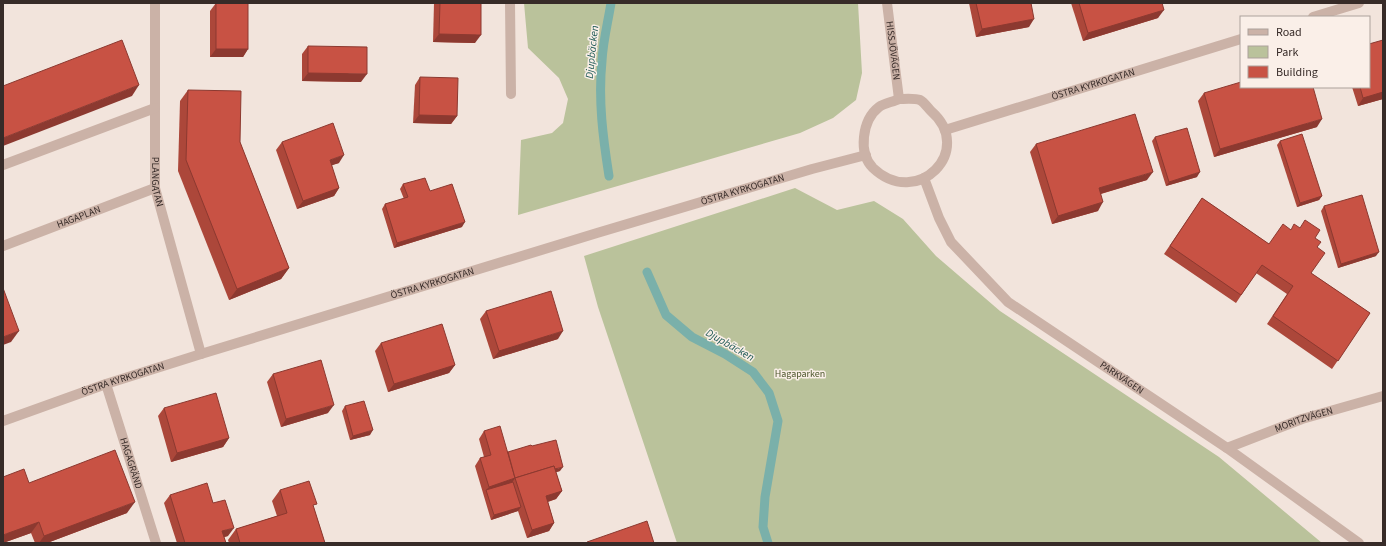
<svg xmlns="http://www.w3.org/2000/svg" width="1386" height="546" font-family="'Source Sans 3',sans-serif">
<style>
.green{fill:#bac29b}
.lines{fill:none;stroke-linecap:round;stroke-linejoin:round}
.stream{stroke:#7ab0aa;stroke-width:9}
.minor{stroke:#cbb2a7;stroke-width:10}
.tertiary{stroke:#cbb2a7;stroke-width:10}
.wall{fill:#ac473a}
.shaded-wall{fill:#8c3930}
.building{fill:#c85244;stroke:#8c3930}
.labels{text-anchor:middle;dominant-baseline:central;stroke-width:3;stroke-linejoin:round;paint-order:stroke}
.street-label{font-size:10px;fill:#372b28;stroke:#faefe8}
.park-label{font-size:10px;fill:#4c562b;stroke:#faefe8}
.water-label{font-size:11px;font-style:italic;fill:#1d5955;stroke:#faefe8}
</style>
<rect width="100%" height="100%" fill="#f2e4dc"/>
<g class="green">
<polygon points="524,3 858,3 862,73 856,100 833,118 800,133 518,215 521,140 552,133 563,123 568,99 559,78 528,48"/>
<polygon points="795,188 837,210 874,201 903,219 936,256 1000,311 1219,457 1322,543 677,543 598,307 584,256"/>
</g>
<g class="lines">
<g class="stream">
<path d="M 609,176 C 603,138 598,100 602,61 C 603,41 608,22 611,3"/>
<polyline points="647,272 666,315 692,337 725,354 753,372 769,393 778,421 765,497 763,527 768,543"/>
</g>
<g class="minor">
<path id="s1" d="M 155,3 L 155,188 L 201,354"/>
<polyline points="510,3 511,94"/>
<path id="s2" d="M 887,3 L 899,99"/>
<polyline points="3,165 155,108"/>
<path id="s3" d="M 924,178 L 939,218 L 951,242 L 1008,302 L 1227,448 L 1359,543"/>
<path id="s4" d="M 3,246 L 155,188"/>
<path id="s5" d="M 106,384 L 156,543"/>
<path id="s6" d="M 1227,448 L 1302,419 L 1383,396"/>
</g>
<g class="tertiary">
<polyline points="1313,17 1359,3"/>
<path d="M 899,99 C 904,99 915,98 920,100 C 924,102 928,108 931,111 C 976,150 917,210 873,168 C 858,153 862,120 879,107 C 884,103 893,102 899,99 Z"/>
<path id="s7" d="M 945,130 L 1241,39"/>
<path id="s8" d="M 3,421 L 106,384 L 201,354 L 597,233 L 812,169 L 866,155"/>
</g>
</g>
<g class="wall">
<polygon points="216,3 248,49 243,57 210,57 210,11"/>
<polygon points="434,3 481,3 475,43 433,42"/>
<polygon points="969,3 1031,3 1029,27 976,37"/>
<polygon points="1071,3 1162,3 1158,18 1083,41"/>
<polygon points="1383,40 1383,99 1358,106 1352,87 1369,87"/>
<polygon points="308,46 361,82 302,81 302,54"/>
<polygon points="420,77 457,116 451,124 413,123 415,85"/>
<polygon points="188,90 240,142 289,268 281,279 229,300 178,171 180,101"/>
<polygon points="1204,93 1317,127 1214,157 1198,101"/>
<polygon points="1155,137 1197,177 1166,186 1152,141"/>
<polygon points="1280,141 1322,196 1319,200 1297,207 1277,145"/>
<polygon points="282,142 339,163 331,165 339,188 334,196 297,209 276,150"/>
<polygon points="1036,144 1147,180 1101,194 1098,211 1052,224 1030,152"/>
<polygon points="403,184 430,191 462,227 394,248 382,209 385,204 404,199 400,189"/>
<polygon points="1202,198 1269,244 1291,230 1315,238 1317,247 1311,273 1370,313 1332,369 1267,324 1287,294 1256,273 1236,303 1164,254"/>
<polygon points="1324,206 1376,256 1338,268 1321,211"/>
<polygon points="486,311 558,339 493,359 480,319"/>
<polygon points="381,343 455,365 449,373 388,392 375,351"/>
<polygon points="273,374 328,413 281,427 267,382"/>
<polygon points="345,406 370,435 350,440 342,411"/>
<polygon points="164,408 229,438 223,447 171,462 158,416"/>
<polygon points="484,431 508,452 532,446 560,471 556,472 562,491 556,499 548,502 554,523 549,531 527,538 518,511 491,520 475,466 480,458 484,457 479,439"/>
<polygon points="29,483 127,513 47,543 35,543 31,533 3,543"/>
<polygon points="280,490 314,508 325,543 229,543 228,540 236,529 277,516 272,501"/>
<polygon points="170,495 213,503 228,536 224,537 226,543 177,543 164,503"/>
</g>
<g class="shaded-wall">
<polygon points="1164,10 1158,18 1083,41 1088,33"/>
<polygon points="1034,19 1029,27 976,37 982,29"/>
<polygon points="439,34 481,35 475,43 433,42"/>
<polygon points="216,49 248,49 243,57 210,57"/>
<polygon points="308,73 367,74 361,82 302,81"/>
<polygon points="139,85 132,96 3,146 3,138"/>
<polygon points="1383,92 1383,99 1358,106 1363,98"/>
<polygon points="419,115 457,116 451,124 413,123"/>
<polygon points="1322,119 1317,127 1214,157 1220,149"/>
<polygon points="344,155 339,163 324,168 330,160"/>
<polygon points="1153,172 1147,180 1093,196 1099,188"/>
<polygon points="1200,172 1197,177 1166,186 1169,182"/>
<polygon points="339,188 334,196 297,209 303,201"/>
<polygon points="1322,196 1319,200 1297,207 1300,203"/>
<polygon points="1103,202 1098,211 1052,224 1058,216"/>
<polygon points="465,222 462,227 394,248 397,243"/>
<polygon points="1379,252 1376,256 1338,268 1341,264"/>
<polygon points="289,268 281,279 229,300 237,289"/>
<polygon points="19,331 11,342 3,345 3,337"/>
<polygon points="563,331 558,339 493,359 499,351"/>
<polygon points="455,365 449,373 388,392 394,384"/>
<polygon points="334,405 328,413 281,427 286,419"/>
<polygon points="373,430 370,435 350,440 353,436"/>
<polygon points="229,438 223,447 171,462 177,453"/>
<polygon points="563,467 560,471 517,484 516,481"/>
<polygon points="515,478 510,486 486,490 489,487"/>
<polygon points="562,491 556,499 540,504 546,496"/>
<polygon points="135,502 127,513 47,543 39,543 44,536"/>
<polygon points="521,507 518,511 491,520 494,515"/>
<polygon points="39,522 31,533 3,543 3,535"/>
<polygon points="554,523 549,531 527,538 532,530"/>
<polygon points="234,528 228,536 217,539 222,531"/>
</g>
<g class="building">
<rect x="216" y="3" width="32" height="46"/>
<polygon points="440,3 481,3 481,35 439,34"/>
<polygon points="976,3 1031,3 1034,19 982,29"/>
<polygon points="1079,3 1162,3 1164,10 1088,33"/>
<polygon points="122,40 139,85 3,138 3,86"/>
<polygon points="1383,40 1383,92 1363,98 1360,87 1369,87 1369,44"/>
<polygon points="308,46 367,47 367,74 308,73"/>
<polygon points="420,77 458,78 457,116 419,115"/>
<polygon points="1241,82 1241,87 1313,87 1322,119 1220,149 1204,93"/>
<polygon points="188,90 241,91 240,142 289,268 237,289 186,160"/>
<polygon points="1135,114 1153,172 1099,188 1103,202 1058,216 1036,144"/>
<polygon points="333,123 344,155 330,160 339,188 303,201 282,142"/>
<polygon points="1187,128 1200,172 1169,182 1155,137"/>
<polygon points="1302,134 1322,196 1300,203 1280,141"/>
<polygon points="425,178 430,191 452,184 465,222 397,243 385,204 408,197 403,184"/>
<polygon points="1362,195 1379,252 1341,264 1324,206"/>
<polygon points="1202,198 1269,244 1283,224 1291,230 1294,224 1300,228 1305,220 1320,230 1315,238 1321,242 1317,247 1325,253 1311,273 1370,313 1338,361 1273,316 1293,286 1262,265 1241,295 1170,246"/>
<polygon points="3,288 19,331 3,337"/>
<polygon points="551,291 563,331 499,351 486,311"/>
<polygon points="442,324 455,365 394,384 381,343"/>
<polygon points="321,360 334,405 286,419 273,374"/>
<polygon points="216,393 229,438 177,453 164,408"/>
<polygon points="364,401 373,430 353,436 345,406"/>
<polygon points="500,426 515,478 489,487 480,458 491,455 484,431"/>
<polygon points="556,440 563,467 555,469 554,466 515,478 508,452 531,445 532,446"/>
<polygon points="115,450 135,502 44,536 39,522 3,535 3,477 24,469 29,483"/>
<polygon points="554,466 562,491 546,496 554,523 532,530 515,478"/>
<polygon points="309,481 317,504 313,505 325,543 240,543 236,529 287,513 280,490"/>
<polygon points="513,482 521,507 494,515 486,490"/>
<polygon points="207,483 213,503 225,500 234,528 222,531 226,543 185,543 170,495"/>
<polygon points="647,521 654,543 587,543 587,542"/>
</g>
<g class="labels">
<g class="street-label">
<text stroke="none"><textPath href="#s2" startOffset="48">HISSJÖVÄGEN</textPath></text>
<text stroke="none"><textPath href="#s7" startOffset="155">ÖSTRA KYRKOGATAN</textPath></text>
<text stroke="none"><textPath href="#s1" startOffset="179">PLANGATAN</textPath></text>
<text stroke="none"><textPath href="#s8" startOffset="775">ÖSTRA KYRKOGATAN</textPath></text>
<text stroke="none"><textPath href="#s4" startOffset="81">HAGAPLAN</textPath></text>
<text stroke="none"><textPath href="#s8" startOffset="451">ÖSTRA KYRKOGATAN</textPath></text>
<text stroke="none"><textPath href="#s3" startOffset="289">PARKVÄGEN</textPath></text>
<text stroke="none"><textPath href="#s8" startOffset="127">ÖSTRA KYRKOGATAN</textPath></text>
<text stroke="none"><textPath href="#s6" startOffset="82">MORITZVÄGEN</textPath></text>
<text stroke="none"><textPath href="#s5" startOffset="83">HAGAGRÄND</textPath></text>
</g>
<g class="park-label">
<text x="800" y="374">Hagaparken</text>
</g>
<g class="water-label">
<text transform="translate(592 52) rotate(-84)">Djupbäcken</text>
<text transform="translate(730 345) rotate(30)">Djupbäcken</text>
</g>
</g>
<rect width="1386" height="546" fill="none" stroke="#372b28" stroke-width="8"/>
<rect x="1240" y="16" width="130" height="72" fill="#faefe8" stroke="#aca19b"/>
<rect x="1248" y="29" width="20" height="6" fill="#cbb2a7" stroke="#aca19b"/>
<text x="1276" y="36" font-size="12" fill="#372b28">Road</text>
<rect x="1248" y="46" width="20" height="12" fill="#bac29b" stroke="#aca19b"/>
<text x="1276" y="56" font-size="12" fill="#372b28">Park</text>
<rect x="1248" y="66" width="20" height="12" fill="#c85244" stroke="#aca19b"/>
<text x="1276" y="76" font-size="12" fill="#372b28">Building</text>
</svg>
